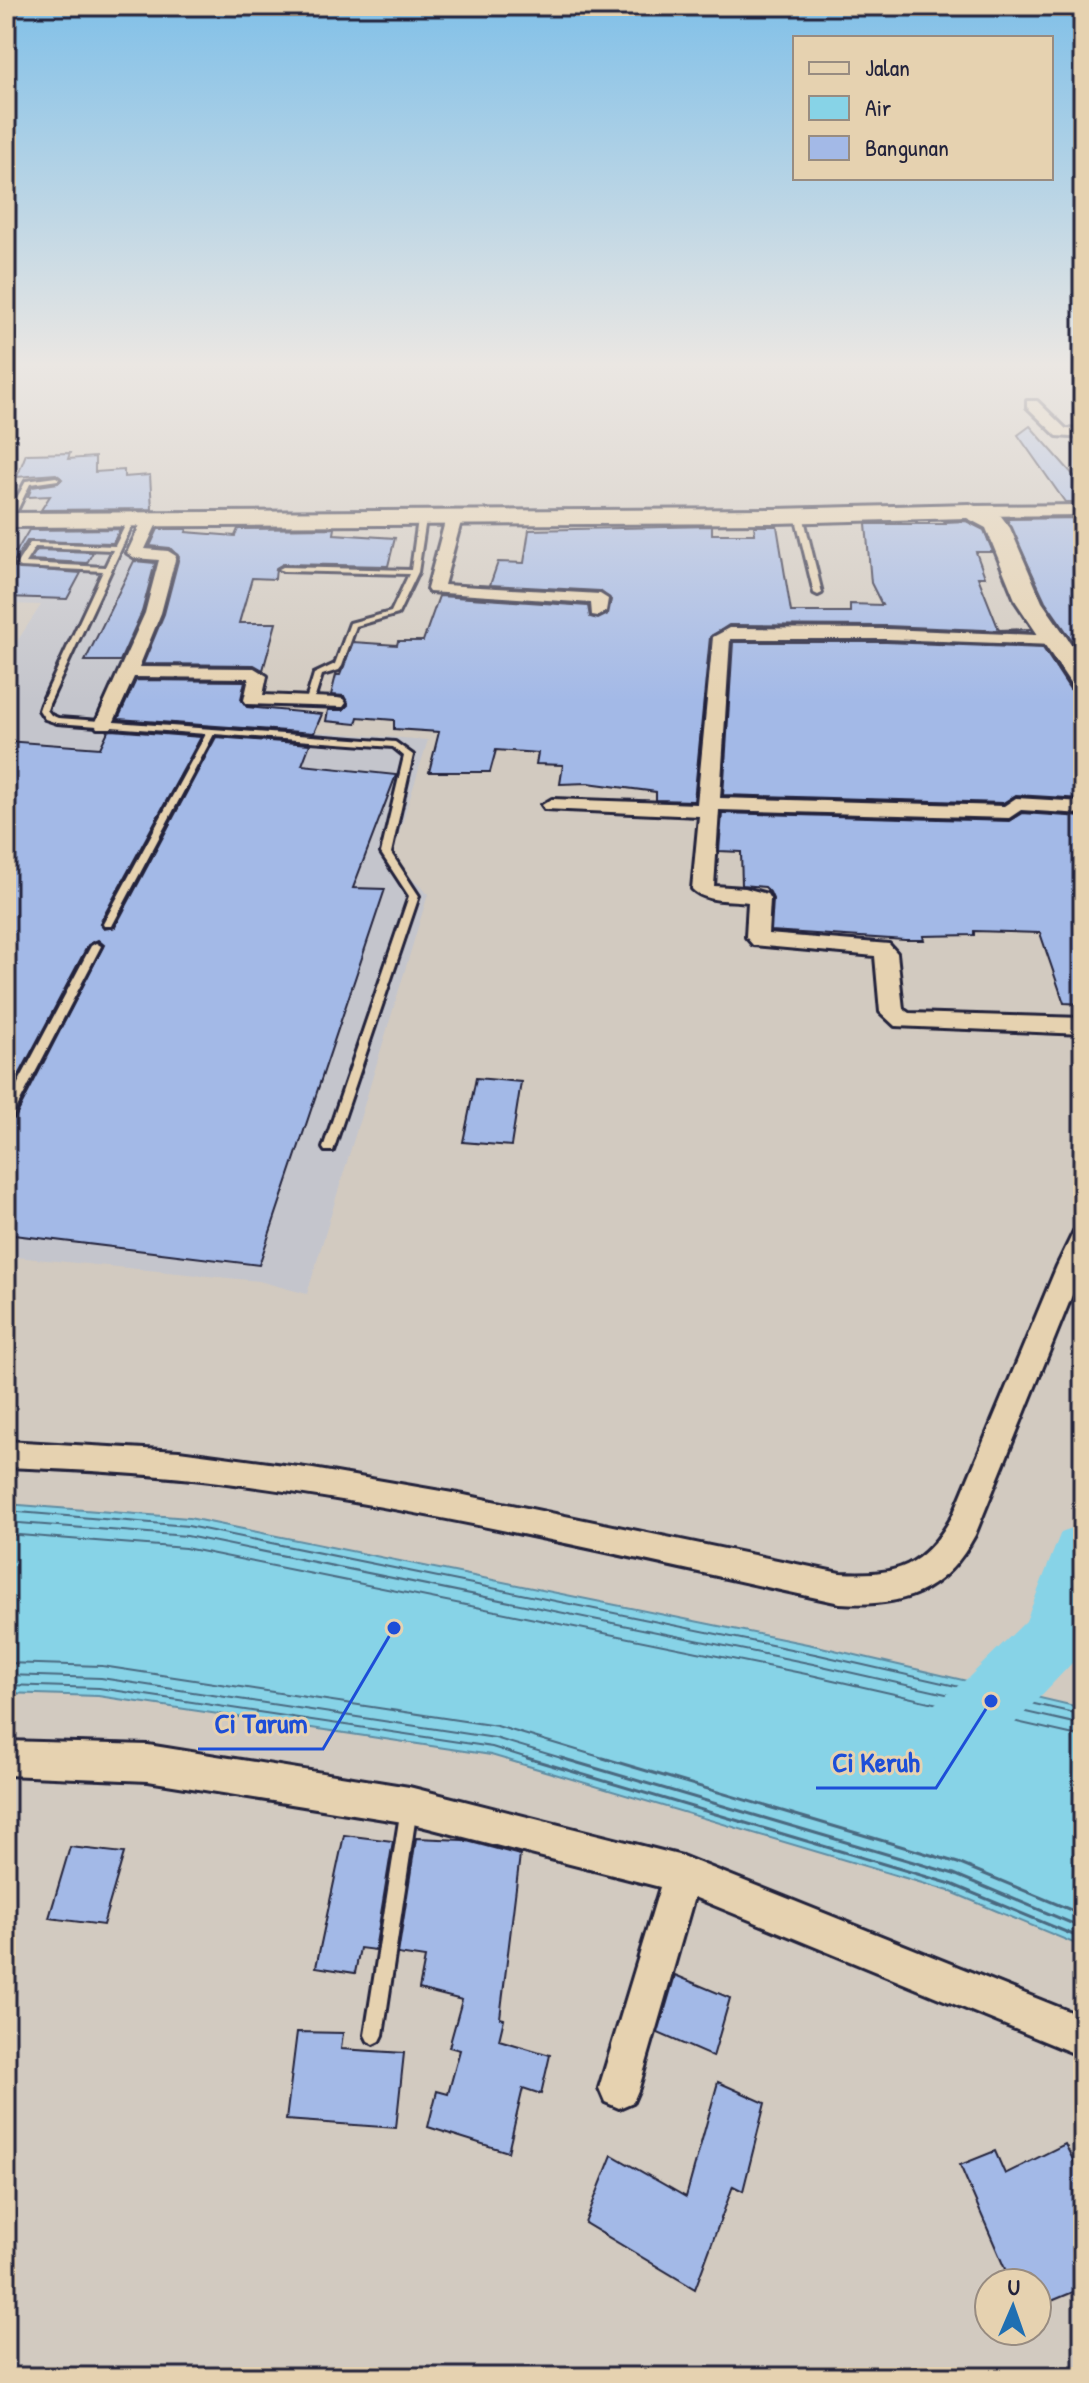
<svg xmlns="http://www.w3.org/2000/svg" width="1089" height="2383" font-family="'Patrick Hand',sans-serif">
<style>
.built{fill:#c4c5cc}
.water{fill:#87d3e7;stroke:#5f8ca2;stroke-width:2}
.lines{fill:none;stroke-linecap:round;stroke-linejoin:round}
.shore-far1{stroke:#4a6980;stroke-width:2}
.shore{stroke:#4a6980;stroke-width:3}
.river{fill:#87d3e7;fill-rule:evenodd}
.building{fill:#a3b9e7;stroke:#22223b;stroke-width:2}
.lane-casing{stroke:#22223b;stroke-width:6}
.street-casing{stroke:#22223b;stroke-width:6}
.primary-casing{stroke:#22223b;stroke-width:6}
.lane{fill:#e6d2b0;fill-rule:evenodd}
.street{fill:#e6d2b0;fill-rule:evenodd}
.primary{fill:#e6d2b0;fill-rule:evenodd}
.leader{fill:none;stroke:#1d4ed8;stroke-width:3}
.callout-dot{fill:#1d4ed8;stroke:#e6d2b0;stroke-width:3}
.callout-label{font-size:28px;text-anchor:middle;font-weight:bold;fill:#1d4ed8;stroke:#e6d2b0;stroke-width:6;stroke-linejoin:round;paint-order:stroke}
</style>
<rect width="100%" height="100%" fill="#d2cac0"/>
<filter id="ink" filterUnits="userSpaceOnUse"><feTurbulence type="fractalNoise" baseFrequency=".0125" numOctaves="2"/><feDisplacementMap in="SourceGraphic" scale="16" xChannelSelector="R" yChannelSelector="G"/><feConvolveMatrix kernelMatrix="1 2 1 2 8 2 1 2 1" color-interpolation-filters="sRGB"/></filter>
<g filter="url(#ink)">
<polygon class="built" points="22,525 143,527 129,556 164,557 151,605 107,716 428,740 391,859 428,894 307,1294 259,1281 6,1256 6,658 41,605 6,604 6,546"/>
<polygon class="water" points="6,1504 189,1518 817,1646 1083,1708 1083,1947 949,1891 491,1755 98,1696 6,1693"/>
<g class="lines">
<g class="shore-far1">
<polyline points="6,1511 188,1526 815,1654 1083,1715"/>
<polyline points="6,1522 187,1536 813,1664 1083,1725"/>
<polyline points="6,1534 185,1548 811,1675 1083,1737"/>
<polyline points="6,1663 102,1666 497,1726 610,1760"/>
<polyline points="6,1675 101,1678 495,1738 568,1760"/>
<polyline points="6,1685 99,1688 492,1747 534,1760"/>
</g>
<g class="shore">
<polyline points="527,1758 951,1884 1083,1939"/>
<polyline points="561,1758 954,1874 1083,1928"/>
<polyline points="603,1758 958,1863 1083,1915"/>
</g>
<polygon class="river" points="1083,1524 1083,1638 1073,1662 1014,1724 975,1756 951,1766 927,1756 918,1733 927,1710 968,1678 1026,1621 1061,1532"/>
</g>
<g class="building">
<polygon points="1030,426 1083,486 1083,502 1065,502 1018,435"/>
<polygon points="70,453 68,459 95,457 95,472 124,470 124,477 150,475 152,509 41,510 50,496 28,497 32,487 58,483 62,479 56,474 17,477 26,454"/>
<polygon points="1083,518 1083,586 1074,586 1083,604 1083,656 1045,601 1007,519"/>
<polygon points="966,521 984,530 993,552 976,552 985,577 978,577 999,630 1031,629 1032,632 886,626 729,625 710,637 694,801 656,800 656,792 588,783 560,784 563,765 536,764 538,753 496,750 490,772 429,772 439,732 394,729 394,720 358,717 356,724 326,721 328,710 343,710 348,705 344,696 331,695 336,675 340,675 353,642 397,645 398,641 423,641 439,596 588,606 590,617 598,619 608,614 611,600 600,591 490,585 498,562 524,563 529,530 712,526 712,534 755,534 754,526 777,526 791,612 850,612 850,604 882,605 871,583 866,524 946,524 945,522"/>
<polygon points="335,528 334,534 395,538 388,566 283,564 276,568 275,579 252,578 239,623 276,623 263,670 254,665 143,664 164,614 179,557 170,548 150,546 158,529 187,529 186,532 235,536 238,529"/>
<polygon points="120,529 113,543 27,541 13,563 15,568 81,573 67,599 6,597 6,552 16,552 29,530"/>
<polygon points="37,550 93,552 87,563 30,560"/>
<polygon points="134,561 155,563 142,612 120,661 85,661"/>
<polygon points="733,642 886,642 1043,648 1070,689 1083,692 1083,799 1016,795 1003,803 723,795"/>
<polygon points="136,680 245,681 241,699 247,707 322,714 314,733 118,719"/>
<polygon points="112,730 201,737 100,923 104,929 115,927 216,737 310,744 302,765 396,775 353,888 385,889 259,1265 6,1234 6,1124 15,1118 104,945 98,940 88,945 6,1100 6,741 100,748 108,731"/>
<polygon points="722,813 1009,821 1022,813 1083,817 1083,1004 1064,1003 1040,933 974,931 974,935 923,936 924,940 905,940 771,931 773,899 770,892 765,887 742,885 741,852 719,851"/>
<polygon points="476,1078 521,1082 511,1146 463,1142"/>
<polygon points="344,1835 393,1841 375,1950 360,1948 355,1973 316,1967"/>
<polygon points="416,1838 463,1840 520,1855 500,2018 504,2019 499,2040 550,2055 541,2094 523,2088 508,2152 428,2127 437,2091 448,2094 460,2050 449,2047 462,2000 419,1989 425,1958 398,1954"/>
<polygon points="70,1847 124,1853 103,1925 49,1918"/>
<polygon points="675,1975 730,1998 713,2057 658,2033"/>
<polygon points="297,2032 343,2033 341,2049 404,2053 396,2128 286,2120"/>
<polygon points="718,2082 765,2103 743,2191 733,2186 695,2289 585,2223 612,2155 686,2197"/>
<polygon points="1065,2144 1083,2179 1083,2288 1037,2307 1037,2283 1011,2283 960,2165 995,2151 1005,2174"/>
</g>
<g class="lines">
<defs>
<g id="lane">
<polygon points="56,477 59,479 58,480 30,484 10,525 6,527 6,518 26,481"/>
<polygon points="799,513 803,515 822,593 818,595 814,593 795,515"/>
<polygon points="422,517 426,519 418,572 398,614 356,626 342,666 339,670 322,675 315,697 308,699 307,697 314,674 335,664 350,623 391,612 409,574 283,571 279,569 283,567 411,570 418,519"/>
<path d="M 129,518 L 135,519 L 49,704 L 47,710 L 51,715 L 58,718 L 395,742 L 413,755 L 391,853 L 419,896 L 333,1151 L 325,1151 L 323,1148 L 409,896 L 381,853 L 404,756 L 393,747 L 214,734 L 113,924 L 112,926 L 104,926 L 103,924 L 206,734 L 57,723 L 45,719 L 39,710 L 41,704 L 103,571 L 20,567 L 16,565 L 30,543 L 33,543 L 115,546 ZM 35,547 L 113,550 L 105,567 L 25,563 Z"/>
<polygon points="96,943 101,946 12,1117 6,1121 6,1106 91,946"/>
<polygon points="409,1800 415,1802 417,1808 383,2035 380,2041 374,2044 368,2041 365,2035 401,1808 403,1802"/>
</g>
<g id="street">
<polygon points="1027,401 1037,401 1066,429 1083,430 1083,438 1057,436 1027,407"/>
<polygon points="1083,505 1083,515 970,516 962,511 970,506"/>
<polygon points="454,513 462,518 444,585 600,594 608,599 606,611 598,616 592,615 591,603 429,592 427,589 446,518"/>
<polygon points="151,514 159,519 145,549 168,551 176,556 161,613 139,667 254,668 267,676 263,695 337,698 343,699 346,703 343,707 247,704 244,700 249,678 134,677 111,728 97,728 95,724 145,613 159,560 135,558 127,553 143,519"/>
<path d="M 730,628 L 886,629 L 1060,636 L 1063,640 L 1054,645 L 886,639 L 730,639 L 720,798 L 1004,806 L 1016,798 L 1083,802 L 1083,814 L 1021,810 L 1009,818 L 719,810 L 714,886 L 745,888 L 767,894 L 770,899 L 768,934 L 889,944 L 897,953 L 903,1009 L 909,1013 L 1083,1018 L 1083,1034 L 895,1026 L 880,1012 L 875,956 L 753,945 L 746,937 L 748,902 C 730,899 706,903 692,889 L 699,816 L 545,809 L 542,805 L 552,799 L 697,804 L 713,637 Z"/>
<path d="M 1083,1228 L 1083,1268 L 975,1535 C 944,1593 903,1607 840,1603 C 639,1560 439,1511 235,1484 C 159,1474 83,1470 6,1467 L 6,1441 L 179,1451 L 313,1469 L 464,1495 L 840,1573 C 898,1576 924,1567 953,1515 L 1057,1266 L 1074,1231 Z"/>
<polygon points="6,1741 148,1745 409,1787 682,1856 1083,2017 1083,2057 694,1897 639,2088 633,2102 619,2108 605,2102 599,2088 660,1887 409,1823 148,1781 6,1775"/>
</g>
<polygon id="primary" points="970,504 1001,516 1010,528 1042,602 1083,661 1083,689 1073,687 1016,602 986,528 967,518 776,523 6,527 6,513 776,509"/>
</defs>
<use href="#lane" class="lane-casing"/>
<use href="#street" class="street-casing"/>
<use href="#primary" class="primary-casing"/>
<use href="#lane" class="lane"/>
<use href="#street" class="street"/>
<use href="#primary" class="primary"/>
</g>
</g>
<linearGradient id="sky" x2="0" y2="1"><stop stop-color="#81c0e8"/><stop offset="0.52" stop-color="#ebe7e3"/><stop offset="1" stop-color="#ebe7e3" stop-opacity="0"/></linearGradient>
<rect width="1089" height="701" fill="url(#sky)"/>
<path class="leader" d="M394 1628L323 1749H198M991 1701L936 1788H816"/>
<g class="callout-dot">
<circle cx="394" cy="1628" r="8"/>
<circle cx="991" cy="1701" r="8"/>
</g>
<g class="callout-label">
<text x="261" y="1733">Ci Tarum</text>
<text x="876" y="1772">Ci Keruh</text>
</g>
<rect width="1089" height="2383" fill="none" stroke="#e6d2b0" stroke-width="32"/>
<rect x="16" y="16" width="1057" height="2351" fill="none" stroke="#22223b" stroke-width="3" filter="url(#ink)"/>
<rect x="793" y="36" width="260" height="144" fill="#e6d2b0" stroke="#988c81" stroke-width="2"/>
<rect x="809" y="62" width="40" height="12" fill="#e6d2b0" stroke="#988c81" stroke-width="2"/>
<text x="865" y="76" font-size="24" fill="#22223b">Jalan</text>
<rect x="809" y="96" width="40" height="24" fill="#87d3e7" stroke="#988c81" stroke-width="2"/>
<text x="865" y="116" font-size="24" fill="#22223b">Air</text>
<rect x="809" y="136" width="40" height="24" fill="#a3b9e7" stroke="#988c81" stroke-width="2"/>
<text x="865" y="156" font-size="24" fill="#22223b">Bangunan</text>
<g transform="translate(1013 2307) rotate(2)"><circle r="38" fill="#e6d2b0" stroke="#988c81" stroke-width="2"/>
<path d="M0-6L14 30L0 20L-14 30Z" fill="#1f6fb2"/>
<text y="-12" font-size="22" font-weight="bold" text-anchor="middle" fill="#22223b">U</text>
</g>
</svg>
